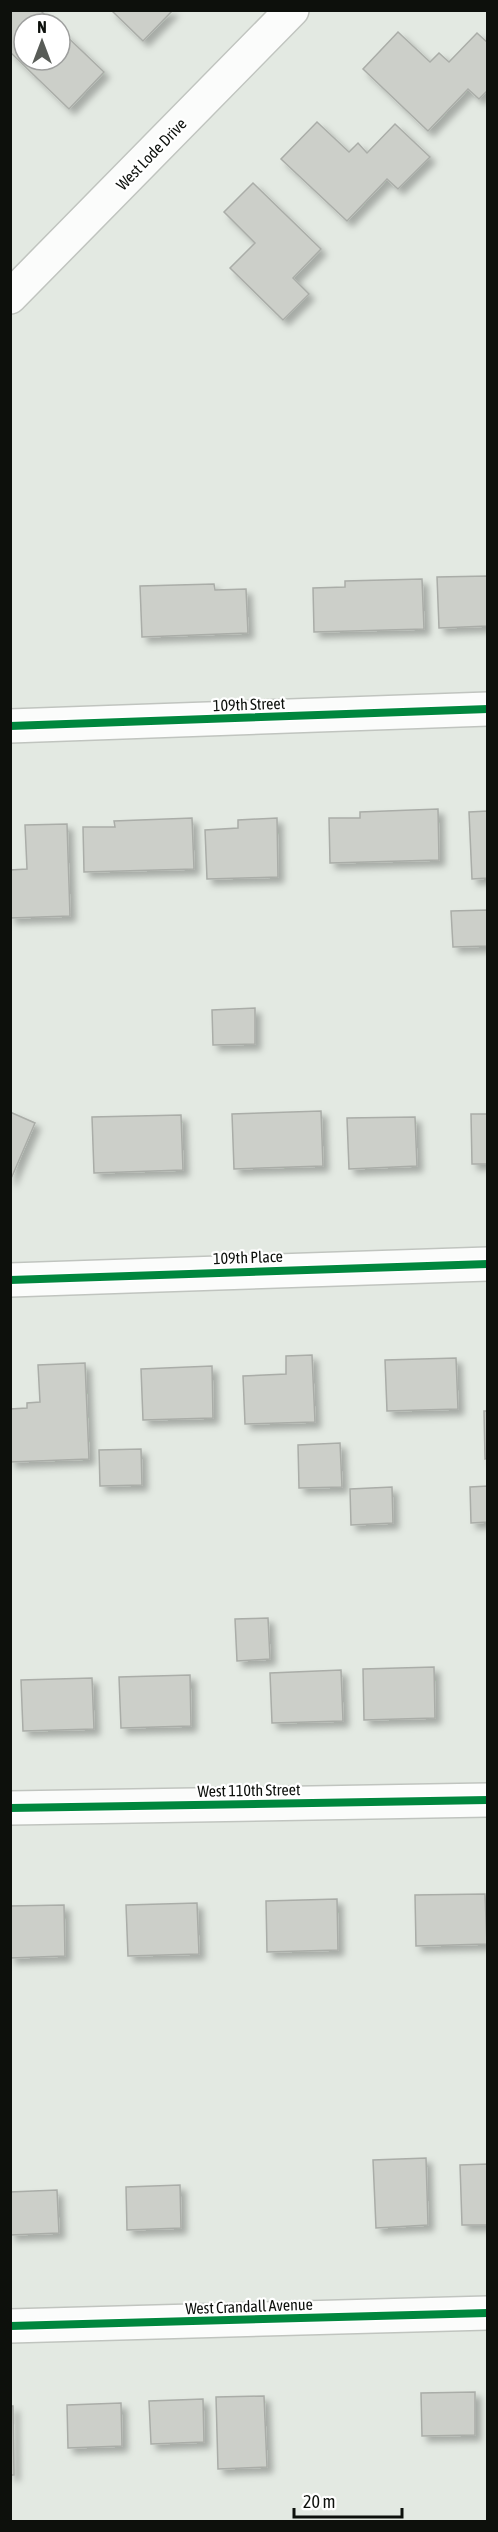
<svg xmlns="http://www.w3.org/2000/svg" width="498" height="2532" font-family="'Asap Condensed',sans-serif">
<style>
.building{fill:#cccfc9;stroke:#aaada8;stroke-width:1.5;filter:url(#shadow)}
.lines{fill:none;stroke-linecap:round;stroke-linejoin:round}
.minor-casing{stroke:#c0c4bf;stroke-width:36}
.minor{stroke:#fbfcfb;stroke-width:33}
.cycleway-casing{stroke:#fff;stroke-width:11}
.cycleway{stroke:#00873e;stroke-width:8}
.labels{text-anchor:middle;dominant-baseline:central;stroke-width:4.5;stroke-linejoin:round;paint-order:stroke}
.street-label{font-size:16px;fill:#0d100c;stroke:#fff}
</style>
<defs>
<filter id="shadow"><feDropShadow dx="5.5" dy="5.5" stdDeviation="3" flood-color="#0004"/></filter>
</defs>
<rect width="100%" height="100%" fill="#e3e9e2"/>
<g class="building">
<polygon points="10,10 40,10 54,24 24,24 24,60 60,60 60,30 104,72 69,109 10,52"/>
<polygon points="111,10 173,10 143,41"/>
<polygon points="398,32 430,62 439,53 449,62 477,33 488,43 488,90 479,99 468,89 428,131 363,69"/>
<polygon points="317,122 349,152 358,143 367,153 395,124 430,157 398,189 387,179 347,221 281,159"/>
<polygon points="253,183 321,249 293,278 309,294 283,320 230,268 255,243 224,212"/>
<polygon points="488,576 488,626 439,628 437,577"/>
<polygon points="422,579 424,629 314,632 313,588 345,587 345,581"/>
<polygon points="214,584 215,590 246,589 248,633 142,637 140,586"/>
<polygon points="438,809 439,860 330,863 329,818 360,818 360,812"/>
<polygon points="488,811 488,878 472,879 469,812"/>
<polygon points="192,818 194,869 84,872 83,827 115,827 114,821"/>
<polygon points="277,818 278,877 207,879 205,830 238,828 238,820"/>
<polygon points="67,824 70,916 10,918 10,870 27,869 25,825"/>
<polygon points="488,910 488,946 453,947 451,911"/>
<polygon points="255,1008 255,1044 213,1045 212,1010"/>
<polygon points="321,1111 323,1166 234,1169 232,1114"/>
<polygon points="10,1112 35,1123 10,1181"/>
<polygon points="471,1114 488,1114 488,1164 472,1164"/>
<polygon points="181,1115 183,1170 94,1173 92,1117"/>
<polygon points="415,1117 417,1166 349,1169 347,1118"/>
<polygon points="312,1355 315,1422 245,1424 243,1376 286,1374 286,1356"/>
<polygon points="456,1358 458,1409 387,1411 385,1360"/>
<polygon points="85,1363 89,1459 10,1462 10,1409 27,1408 27,1403 40,1402 38,1365"/>
<polygon points="212,1366 213,1418 143,1420 141,1369"/>
<polygon points="484,1411 488,1411 488,1458 485,1459"/>
<polygon points="340,1443 342,1487 299,1488 298,1445"/>
<polygon points="141,1449 142,1485 100,1486 99,1450"/>
<polygon points="488,1486 488,1522 471,1523 470,1487"/>
<polygon points="392,1487 393,1523 351,1525 350,1489"/>
<polygon points="268,1618 270,1659 237,1661 235,1619"/>
<polygon points="434,1667 435,1718 364,1720 363,1669"/>
<polygon points="341,1670 343,1721 272,1723 270,1673"/>
<polygon points="190,1675 191,1726 121,1728 119,1677"/>
<polygon points="92,1678 94,1729 23,1731 21,1680"/>
<polygon points="485,1894 487,1944 416,1946 415,1895"/>
<polygon points="337,1899 338,1950 267,1952 266,1901"/>
<polygon points="197,1903 199,1954 128,1956 126,1905"/>
<polygon points="64,1905 65,1956 10,1958 10,1906"/>
<polygon points="426,2158 428,2225 376,2228 373,2160"/>
<polygon points="488,2164 488,2225 462,2225 460,2165"/>
<polygon points="180,2185 181,2228 127,2230 126,2187"/>
<polygon points="57,2190 59,2233 10,2235 10,2192"/>
<polygon points="475,2392 475,2435 422,2436 421,2393"/>
<polygon points="264,2396 267,2467 218,2469 216,2397"/>
<polygon points="203,2399 204,2442 151,2444 149,2401"/>
<polygon points="121,2403 122,2446 68,2448 67,2405"/>
<polygon points="10,2406 13,2406 14,2475 10,2475"/>
</g>
<g class="lines">
<defs>
<g id="minor">
<polyline points="10,297 292,10"/>
<polyline points="10,726 488,709"/>
<polyline points="10,1280 488,1264"/>
<polyline points="10,1808 488,1800"/>
<polyline points="10,2326 488,2313"/>
</g>
</defs>
<use href="#minor" class="minor-casing"/>
<use href="#minor" class="minor"/>
<defs>
<g id="cycleway">
<polyline points="10,726 488,709"/>
<polyline points="10,1280 488,1264"/>
<polyline points="10,1808 488,1800"/>
<polyline points="10,2326 488,2313"/>
</g>
</defs>
<use href="#cycleway" class="cycleway-casing"/>
<use href="#cycleway" class="cycleway"/>
</g>
<g class="labels">
<g class="street-label">
<text transform="translate(151 154) rotate(-46)">West Lode Drive</text>
<text transform="translate(249 704) rotate(-2)">109th Street</text>
<text transform="translate(248 1257) rotate(-2)">109th Place</text>
<text transform="translate(249 1790) rotate(-1)">West 110th Street</text>
<text transform="translate(249 2306) rotate(-2)">West Crandall Avenue</text>
</g>
</g>
<rect width="498" height="2532" fill="none" stroke="#0d100c" stroke-width="24"/>
<g transform="translate(42 42)"><circle r="28" fill="#ffffff" stroke="#9e9f9e" stroke-width="1.5"/>
<path d="M0-4.5L10 22L0 15L-10 22Z" fill="#585c57"/>
<text y="-9" font-size="16" font-weight="bold" text-anchor="middle" fill="#0d100c">N</text>
</g>
<path d="M294 2508v9h108v-9" fill="none" stroke="#0d100c" stroke-width="3"/>
<text x="303" y="2508" font-size="18" fill="#0d100c" stroke="#ffffff" stroke-width="4.5" paint-order="stroke">20 m</text>
</svg>
